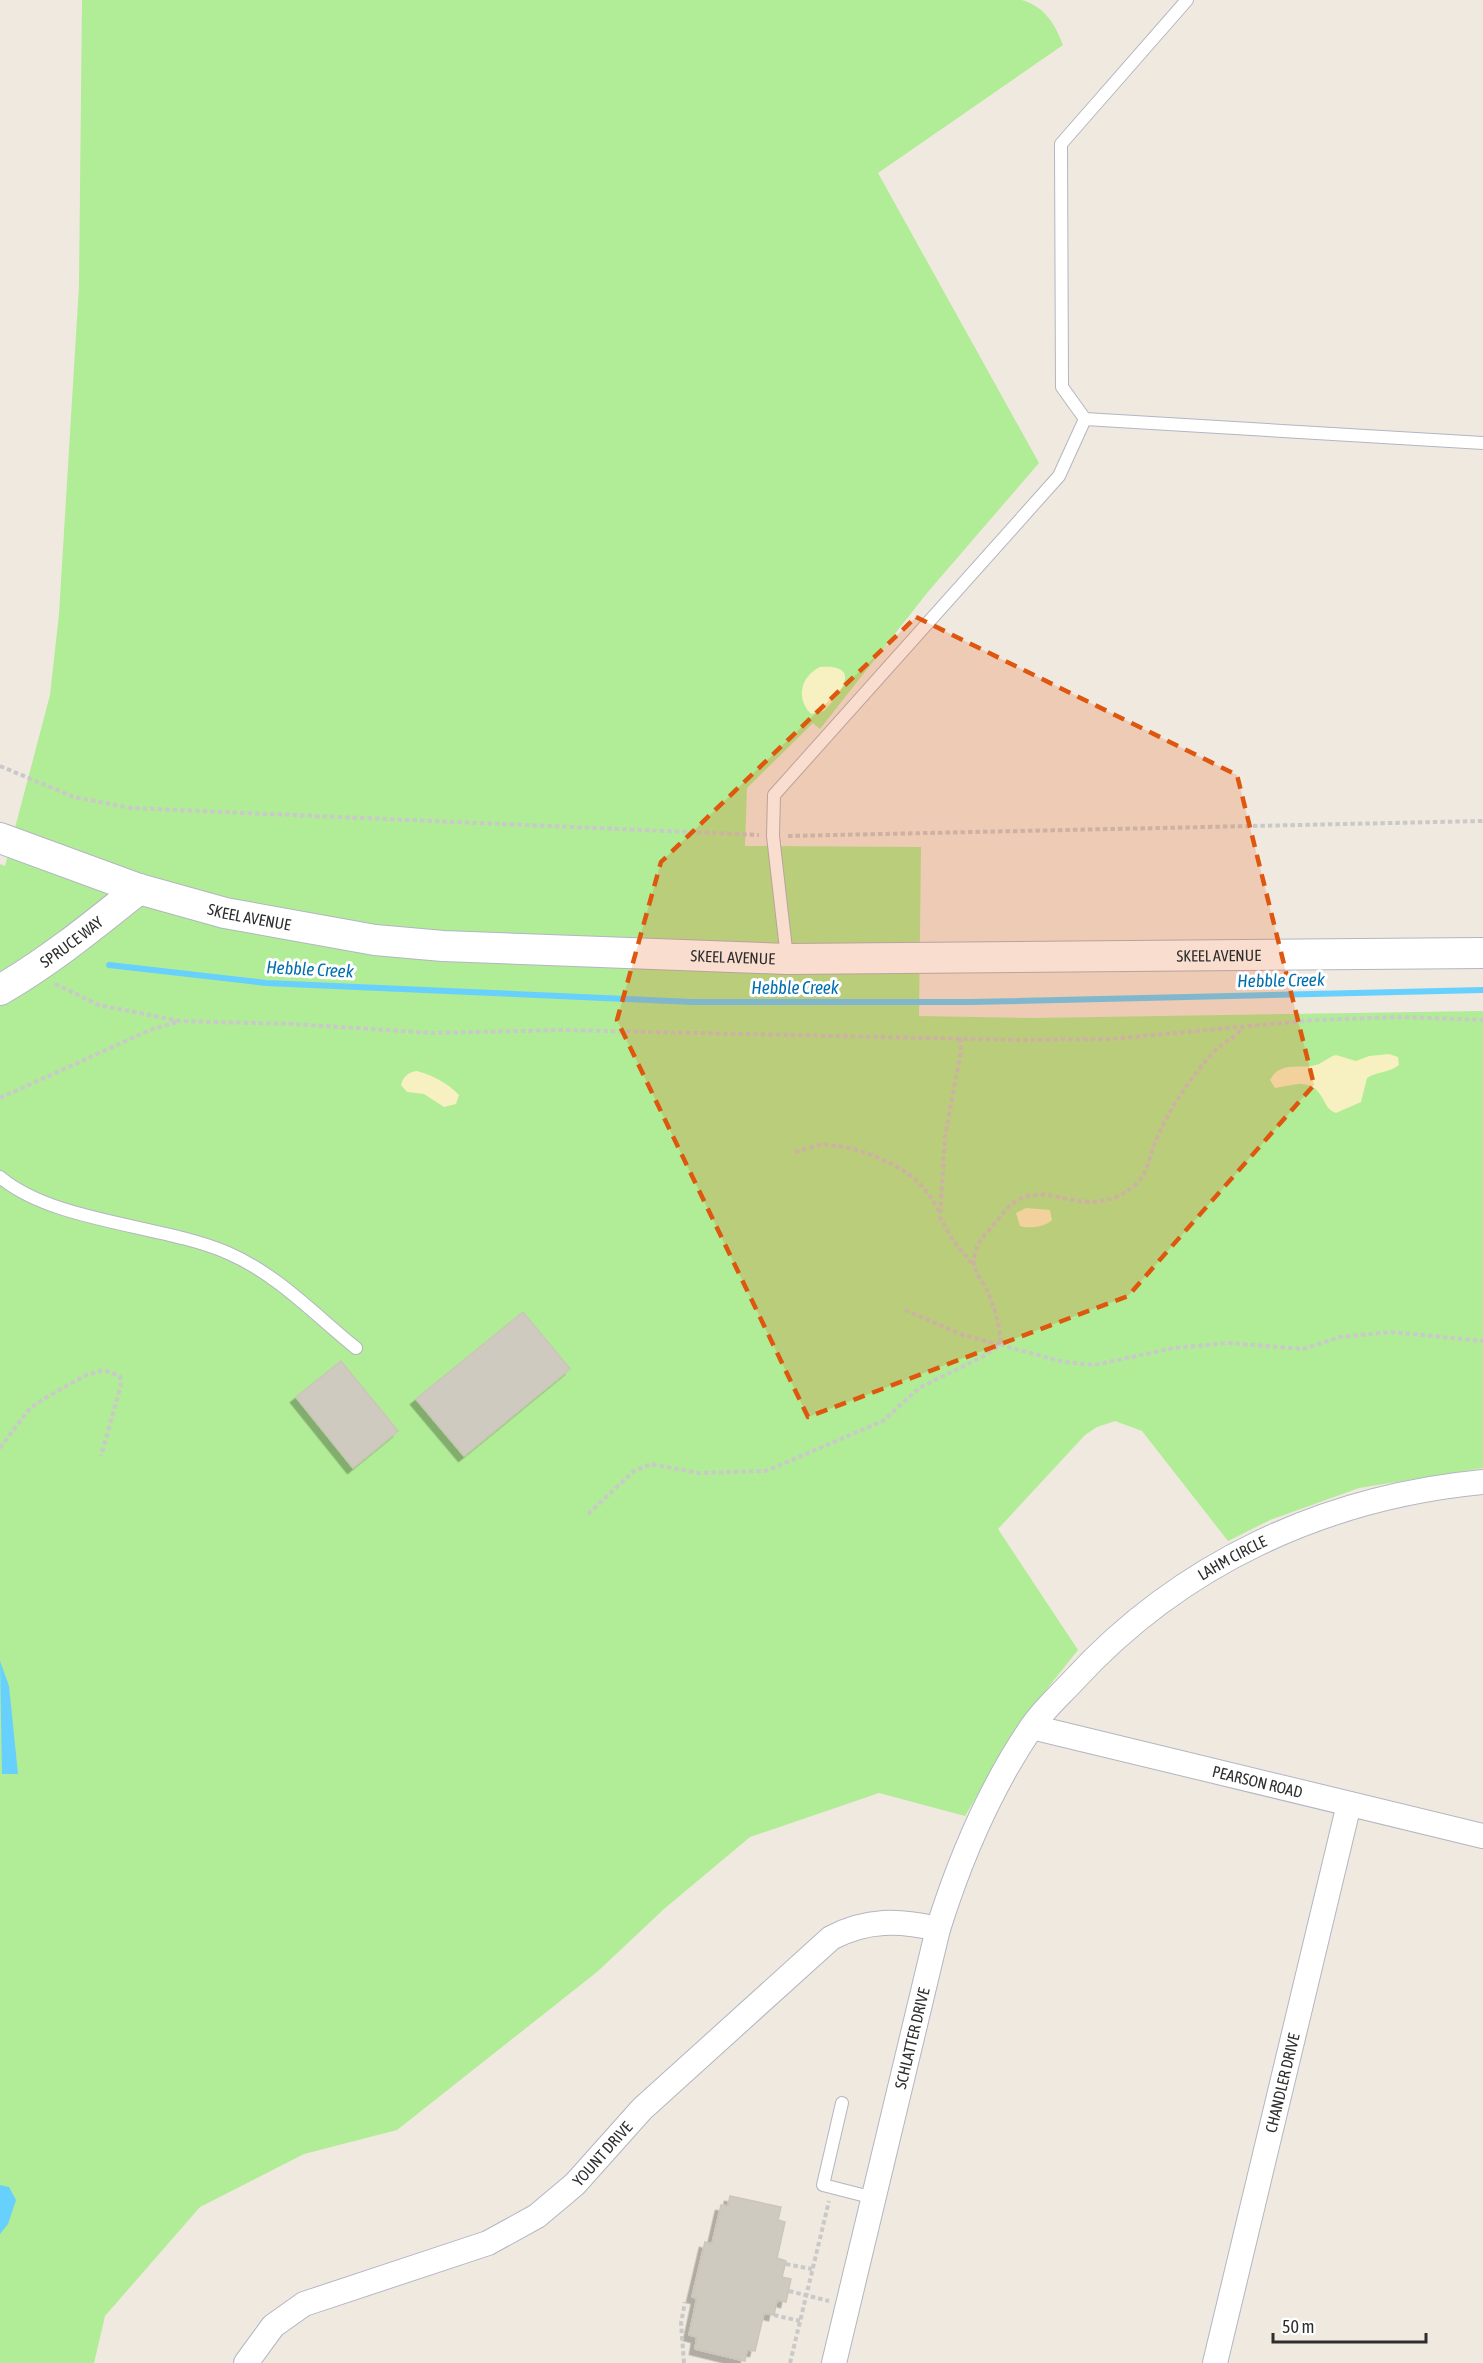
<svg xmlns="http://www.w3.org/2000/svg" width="1483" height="2363" font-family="'Asap Condensed',sans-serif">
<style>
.green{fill:#b1ec96}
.sand{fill:#f7f0c0}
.water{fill:#68d0fc}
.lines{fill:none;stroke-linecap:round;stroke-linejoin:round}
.stream{stroke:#68d0fc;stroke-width:6}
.building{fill:#cfcac0;stroke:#ccc6b8;stroke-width:1.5;filter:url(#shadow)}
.service-casing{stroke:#b3b5c2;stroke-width:14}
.minor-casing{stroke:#b3b5c2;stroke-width:26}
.tertiary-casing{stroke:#b3b5c2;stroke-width:32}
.path{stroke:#c9c9c9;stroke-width:4;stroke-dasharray:4.5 3;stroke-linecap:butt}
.service{stroke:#fff;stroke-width:12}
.minor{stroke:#fff;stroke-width:24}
.tertiary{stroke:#fff;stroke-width:30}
.marked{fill:#df570e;fill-opacity:0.2;stroke:#df570e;stroke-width:4.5;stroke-dasharray:12 8;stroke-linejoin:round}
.labels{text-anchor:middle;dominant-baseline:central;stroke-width:6;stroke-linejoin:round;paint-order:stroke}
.street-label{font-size:16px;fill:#2e2e2e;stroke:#fff}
.water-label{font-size:18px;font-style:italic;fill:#006eaf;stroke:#fff}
</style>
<defs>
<filter id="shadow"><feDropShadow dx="-5.5" dy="5.5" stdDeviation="0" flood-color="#0004"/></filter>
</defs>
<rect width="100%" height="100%" fill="#f0e9df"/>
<path class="green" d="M 82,0 L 1022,0 C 1045,7 1055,24 1063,45 L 878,173 L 1039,463 L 927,593 L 820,729 L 813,723 L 747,788 L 745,846 L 921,847 L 919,1016 L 1034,1018 L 1483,1011 L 1483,1468 L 1359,1488 L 1270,1520 L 1228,1541 L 1142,1431 L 1115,1421 L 1097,1427 L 1085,1435 L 998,1529 L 1078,1650 L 1022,1720 L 965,1816 L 879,1793 L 750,1837 L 664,1909 L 597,1972 L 397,2130 L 304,2154 L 200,2207 L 105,2316 L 94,2363 L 0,2363 L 0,864 L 5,866 L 50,695 L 59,614 L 79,286 Z"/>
<g class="sand">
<path d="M 820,667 C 864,664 840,694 824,711 L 811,714 C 795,698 801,676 820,667 Z"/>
<path d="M 1389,1054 L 1398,1057 L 1399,1065 C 1389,1073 1378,1071 1367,1078 L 1361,1102 L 1336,1113 C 1328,1110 1327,1106 1323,1099 C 1311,1077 1297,1085 1275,1088 L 1270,1080 C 1281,1059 1302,1071 1319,1064 C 1325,1061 1329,1057 1336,1055 L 1356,1061 L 1369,1056 Z"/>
<path d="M 417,1071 C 432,1075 448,1083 459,1095 L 456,1104 L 444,1107 L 424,1094 L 407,1092 L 401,1085 C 403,1077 408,1072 417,1071 Z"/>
<path d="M 1026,1208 L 1050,1210 L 1052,1220 C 1045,1227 1029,1229 1020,1226 L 1016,1213 Z"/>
</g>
<g class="water">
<polygon points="0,1661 9,1686 18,1774 2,1774"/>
<polygon points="0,2185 9,2187 16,2200 8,2224 0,2234"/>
</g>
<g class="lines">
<polyline class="stream" points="109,965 266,983 693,1002 970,1002 1483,990"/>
</g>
<g class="building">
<polygon points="523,1312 570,1369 464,1456 416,1399"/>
<polygon points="341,1361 398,1431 353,1468 296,1397"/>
<polygon points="730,2196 781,2207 778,2220 785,2222 777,2258 786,2261 782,2277 791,2279 786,2302 777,2300 774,2315 764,2313 755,2351 747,2350 745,2361 695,2349 697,2337 689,2335 697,2298 692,2297 705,2242 712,2244 721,2205 728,2206"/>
</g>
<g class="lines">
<defs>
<g id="service">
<polyline points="1187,0 1061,144 1062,387 1085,419 1483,443"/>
<polyline points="787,958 773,836 774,795 1059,476 1085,419"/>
<path d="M 0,1177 C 55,1223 161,1224 228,1253 C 277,1274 315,1315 356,1348"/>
<polyline points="842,2103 823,2185 874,2198"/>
</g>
<g id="minor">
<path id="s1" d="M 1032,1727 L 1483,1836"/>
<path id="s2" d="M 246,2363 L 273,2326 L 304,2304 L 488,2243 L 537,2216 L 575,2184 L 642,2109 L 831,1938 C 867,1919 899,1920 938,1929"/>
<path id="s3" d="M 834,2363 L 938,1929 C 960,1859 989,1790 1031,1728 C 1042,1711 1059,1696 1073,1681 C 1181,1563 1325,1497 1483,1482"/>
<path id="s4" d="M 1215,2363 L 1349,1804"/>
</g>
<g id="tertiary">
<path id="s5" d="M 0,838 L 139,889 L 225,913 L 375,940 L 443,946 L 787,959 L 1483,953"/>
<path id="s6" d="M 0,990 C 50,961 94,925 139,889"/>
</g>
</defs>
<use href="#service" class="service-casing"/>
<use href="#minor" class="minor-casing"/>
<use href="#tertiary" class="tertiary-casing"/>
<g class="path">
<polyline points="0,766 74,797 130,808 759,835"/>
<polyline points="788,836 1483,821"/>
<polyline points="55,984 99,1005 180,1021 294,1024 431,1033 562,1030 1017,1040 1111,1039 1315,1020 1404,1017 1483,1020"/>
<polyline points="960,1038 961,1051 945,1136 940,1218 953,1240 974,1266"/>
<polyline points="0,1098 150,1030 177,1022"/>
<path d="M 795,1152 C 803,1150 813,1146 821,1145 C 849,1143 900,1163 919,1183 C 928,1192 934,1202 940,1213"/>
<path d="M 905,1310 L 963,1335 L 1001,1345 C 1000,1326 995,1309 988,1292 C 984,1283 974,1272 974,1263 C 974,1245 983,1237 994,1224 C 1001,1217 1007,1206 1016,1201 C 1053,1179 1086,1224 1134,1186 C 1149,1174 1149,1154 1157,1138 C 1170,1108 1190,1078 1212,1054 C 1221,1043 1234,1039 1243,1028"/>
<polyline points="0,1448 30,1408 47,1397 86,1375 104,1370 120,1376 121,1385 101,1456"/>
<polyline points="588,1514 634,1471 651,1464 698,1473 766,1471 883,1421 919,1388 982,1357 1001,1345 1064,1362 1094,1365 1174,1348 1229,1343 1303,1349 1340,1337 1391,1332 1483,1341"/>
<polyline points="786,2264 812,2269"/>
<polyline points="789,2291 829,2301"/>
<polyline points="774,2315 800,2321"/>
<polyline points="684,2363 681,2323 685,2302"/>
<polyline points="790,2363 829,2201"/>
</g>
<use href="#service" class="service"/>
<use href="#minor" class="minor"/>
<use href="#tertiary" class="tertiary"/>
</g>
<path class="marked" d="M 916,617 L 1237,775 L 1314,1085 L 1128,1296 L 808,1417 L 617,1020 L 661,862 Z"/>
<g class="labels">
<g class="street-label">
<text stroke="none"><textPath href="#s5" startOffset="262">SKEEL AVENUE</textPath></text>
<text stroke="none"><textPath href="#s6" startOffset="86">SPRUCE WAY</textPath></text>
<text stroke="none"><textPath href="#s5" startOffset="1234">SKEEL AVENUE</textPath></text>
<text stroke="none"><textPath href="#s5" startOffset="748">SKEEL AVENUE</textPath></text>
<text stroke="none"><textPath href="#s3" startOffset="934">LAHM CIRCLE</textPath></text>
<text stroke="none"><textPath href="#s1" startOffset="232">PEARSON ROAD</textPath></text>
<text stroke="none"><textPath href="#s3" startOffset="334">SCHLATTER DRIVE</textPath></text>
<text stroke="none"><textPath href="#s4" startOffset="288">CHANDLER DRIVE</textPath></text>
<text stroke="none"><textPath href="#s2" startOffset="424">YOUNT DRIVE</textPath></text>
</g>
<g class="water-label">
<text transform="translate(310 969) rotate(3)">Hebble Creek</text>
<text transform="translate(1281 980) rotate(-1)">Hebble Creek</text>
<text x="795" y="987">Hebble Creek</text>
</g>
</g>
<path d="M1273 2333v9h153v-9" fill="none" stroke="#2e2e2e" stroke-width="3"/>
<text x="1282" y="2333" font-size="18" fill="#2e2e2e" stroke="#ffffff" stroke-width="4.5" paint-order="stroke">50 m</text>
</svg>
